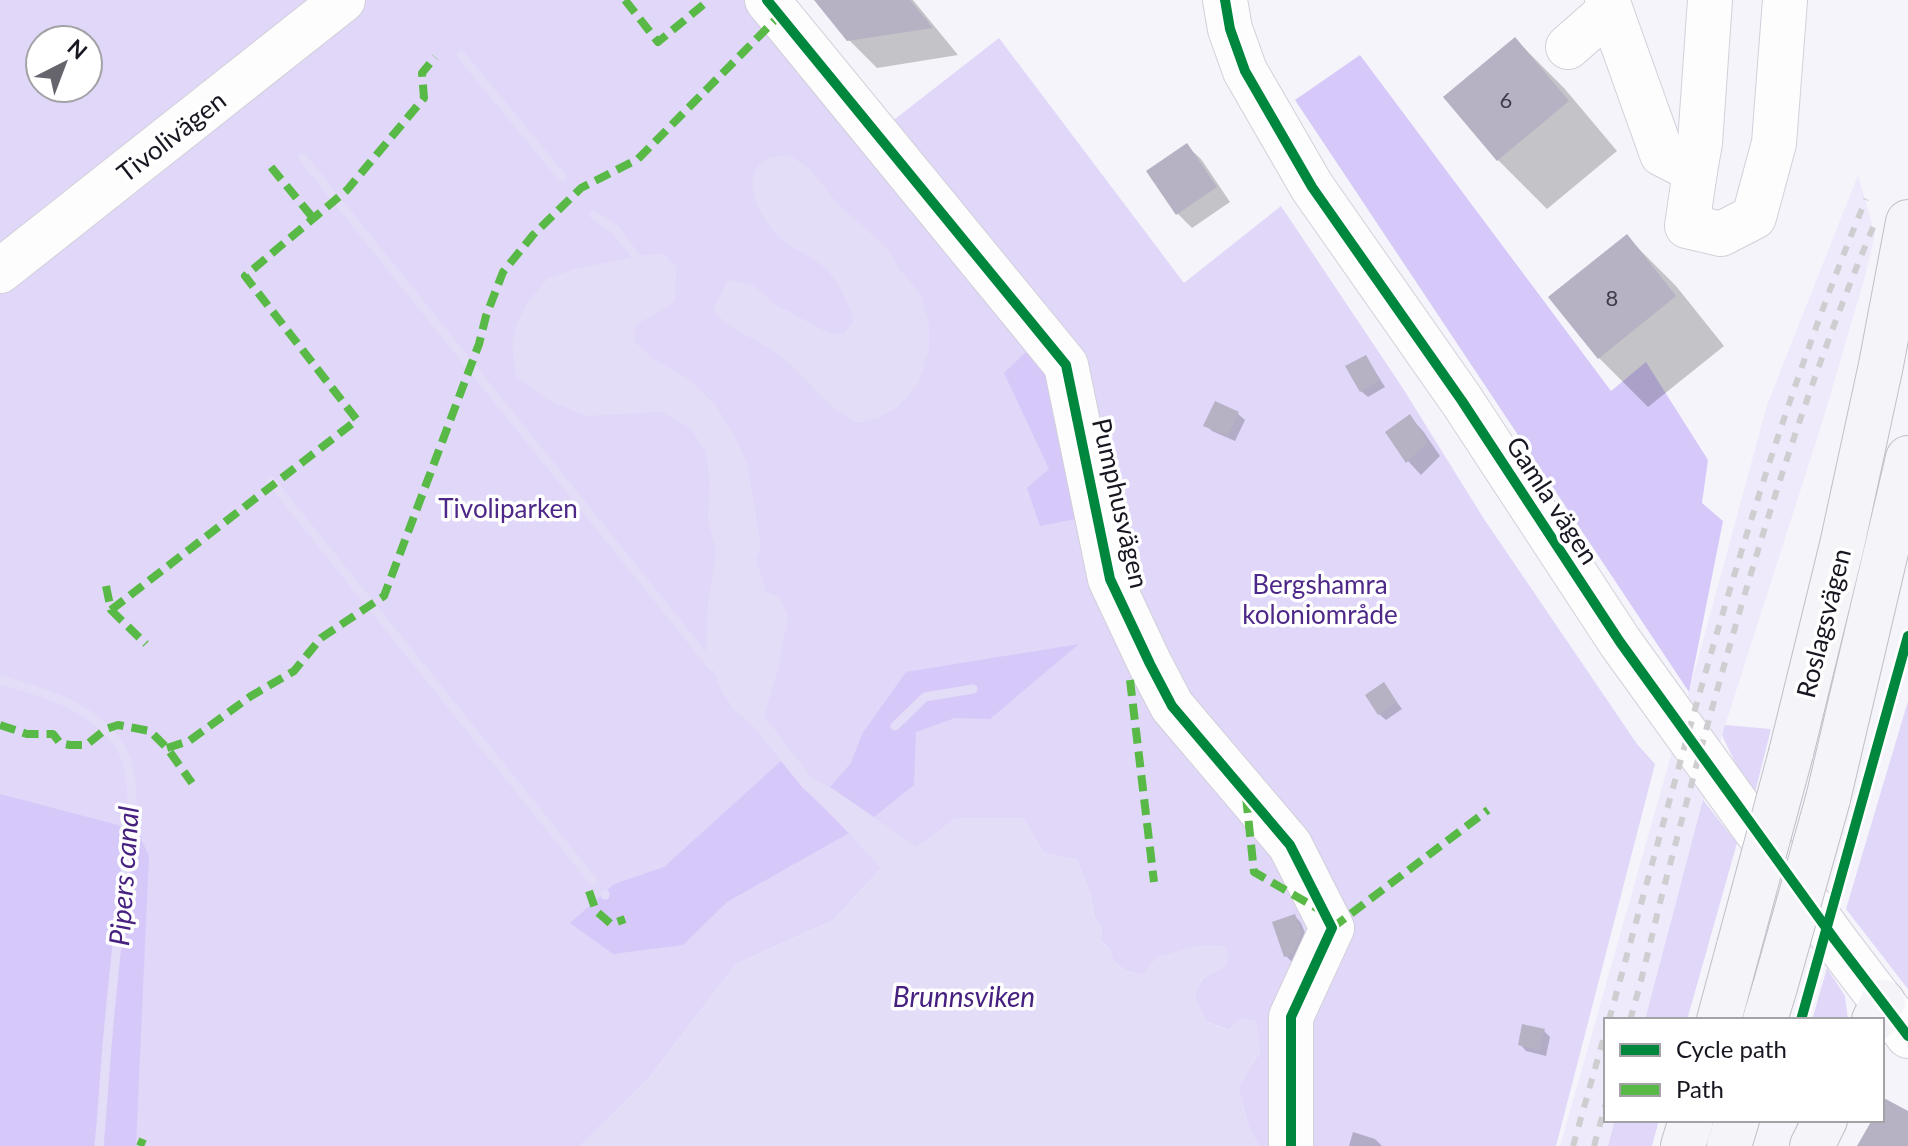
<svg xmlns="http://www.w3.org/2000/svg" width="1908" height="1146" font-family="Lato,sans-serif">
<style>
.built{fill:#eeeafb}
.green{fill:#e0d7f9;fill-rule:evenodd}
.forest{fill:#d6c9f9}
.water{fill:#e4ddf7}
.shadow{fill:#0003}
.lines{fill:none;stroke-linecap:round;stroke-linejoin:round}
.stream{stroke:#e4ddf7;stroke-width:9}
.building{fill:#b6b1c3}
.minor-casing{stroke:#d2d0d9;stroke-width:46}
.major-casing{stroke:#c0bec7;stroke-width:46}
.minor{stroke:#fefdfe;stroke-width:44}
.major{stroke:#f5f4f8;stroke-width:44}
.rail{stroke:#cecdd0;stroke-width:6;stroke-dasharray:10 10;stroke-linecap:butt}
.major-bridge-casing{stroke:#c0bec7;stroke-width:46;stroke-linecap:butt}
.major-bridge{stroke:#f5f4f8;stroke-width:44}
.quiet{stroke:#58b947;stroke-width:8;stroke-dasharray:16 8;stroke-linecap:butt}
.cycleway-casing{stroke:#fff;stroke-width:15}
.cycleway{stroke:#00873e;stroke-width:10}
.labels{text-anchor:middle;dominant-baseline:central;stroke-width:7;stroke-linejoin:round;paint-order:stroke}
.number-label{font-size:22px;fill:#403d4a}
.street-label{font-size:26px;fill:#191621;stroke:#fff}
.park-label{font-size:26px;fill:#4d2888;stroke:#fff}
.water-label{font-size:28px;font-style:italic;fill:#472180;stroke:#fff}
</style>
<rect width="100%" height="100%" fill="#f5f4fa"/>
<polygon class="built" points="1858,175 1875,234 1865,277 1821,426 1722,735 1645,1020 1606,1020 1606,1120 1615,1120 1608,1146 1560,1146 1689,692 1767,405"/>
<g class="green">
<path d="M 0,0 L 795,0 L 877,133 L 999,38 L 1184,283 L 1281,206 L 1402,387 L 1484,519 L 1637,744 L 1655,764 L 1556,1146 L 1259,1146 L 1250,1131 L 1238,1087 L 1260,1052 L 1243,1018 L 1228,1030 L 1206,1021 L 1194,996 L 1202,979 L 1226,965 L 1142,975 L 1125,970 L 1113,961 L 1110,949 L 1100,940 L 1102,928 L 1094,916 L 1091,896 L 1077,860 L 1044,853 L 1023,818 L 957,818 L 917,847 L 881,868 L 834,920 L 736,964 L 649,1078 L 580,1146 L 0,1146 ZM 40,40 L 88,40 L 88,88 L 40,88 Z"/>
<polygon points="1908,701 1908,989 1846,909"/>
<polygon points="1725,725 1771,729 1753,800 1722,735"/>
<polygon points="1703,800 1737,843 1687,1020 1645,1020"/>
<polygon points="1827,968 1845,996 1848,1020 1812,1020"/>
<polygon points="1615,1120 1659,1120 1652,1146 1608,1146"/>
</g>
<g class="forest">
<polygon points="1360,55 1611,391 1646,362 1708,460 1702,503 1723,521 1689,692 1295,100"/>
<polygon points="1043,336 1097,515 1040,526 1027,488 1049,469 1004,373"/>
<polygon points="1079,644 990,719 955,718 916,732 914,785 874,817 830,787 851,763 862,734 906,672"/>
<polygon points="781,761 803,788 849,833 727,902 683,945 613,954 570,923 614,884 664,867"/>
<polygon points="0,794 114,824 138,833 149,856 136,1146 0,1146"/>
</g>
<g class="water">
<path d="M 789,155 L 810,169 L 837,203 L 889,250 L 900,270 L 920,293 L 929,323 L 929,350 L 918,384 L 899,406 L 879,418 L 858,423 C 822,405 809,379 779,355 C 757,338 730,332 713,310 L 728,280 L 752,284 L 773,303 L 830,334 L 844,333 L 853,321 C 849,303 840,285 828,271 C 813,256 792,249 777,235 C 763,221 747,192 754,174 C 760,157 773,156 789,155 Z"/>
<path d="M 664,254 L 676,267 L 675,301 C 663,312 648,316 635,326 L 634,341 L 652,358 L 687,378 L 714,403 L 734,434 L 748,466 L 761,546 L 756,560 L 766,592 L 780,597 L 788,617 L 777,674 L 764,716 L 812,778 L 830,787 L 917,847 L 957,818 L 1023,818 L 1044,853 L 1077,860 L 1091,896 L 1094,916 L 1102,928 L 1100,940 L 1110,949 L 1113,961 L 1125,970 L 1142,975 L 1157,957 L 1199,945 L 1225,946 L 1229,953 L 1226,966 L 1202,979 L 1194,996 L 1206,1021 L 1227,1030 L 1243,1018 L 1257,1021 L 1260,1052 L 1238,1087 L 1250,1131 L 1259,1146 L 580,1146 L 649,1078 L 736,964 L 834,920 L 881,868 L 816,798 L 803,788 L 752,725 L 734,710 L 721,690 L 706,650 L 707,612 L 716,552 L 708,520 L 710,482 L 705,450 L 690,428 L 661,412 L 586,416 L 550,401 L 516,377 L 512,344 L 517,323 L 528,302 L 548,278 L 575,269 L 643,255 Z"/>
</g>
<g class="shadow">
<polygon points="817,0 913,0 958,55 877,68 849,40"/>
<polygon points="1515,39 1564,88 1617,151 1547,209 1498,160 1446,97"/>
<polygon points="1187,146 1201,159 1230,202 1192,228 1178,214 1149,172"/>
<polygon points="1627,237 1676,286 1724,346 1648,407 1599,358"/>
<polygon points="1366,357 1385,387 1368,397 1361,391"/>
<polygon points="1238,414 1245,420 1235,441 1212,431 1206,425"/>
<polygon points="1410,417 1423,431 1440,456 1421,475 1408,461"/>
<polygon points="1384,685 1402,709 1386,720 1379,714"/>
<polygon points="1295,916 1301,923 1308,940 1292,962 1286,956"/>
<polygon points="1544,1031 1550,1037 1546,1056 1526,1051 1520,1044"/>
<polygon points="1353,1132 1375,1139 1382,1146 1349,1146"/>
</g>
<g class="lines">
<g class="stream">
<polyline points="461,55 562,177"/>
<polyline points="303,158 712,666"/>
<polyline points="594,215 615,229 640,262"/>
<polyline points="271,481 593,881"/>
<path d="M 0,680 C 46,693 98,707 123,752 C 141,787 127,853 123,891 C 118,935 113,980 109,1024 C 105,1065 103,1105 99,1146"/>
<polyline points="895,726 925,697 973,689"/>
<polyline points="605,894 605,895"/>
</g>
</g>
<g class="building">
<polygon points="814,0 910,0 933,28 847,41"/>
<polygon points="1515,37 1569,101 1497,161 1443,97"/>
<polygon points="1187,143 1217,187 1176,215 1146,171"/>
<polygon points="1627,234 1676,296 1598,359 1548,297"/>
<polygon points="1366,355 1380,380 1360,392 1345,366"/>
<polygon points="1215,401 1239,412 1228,436 1203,426"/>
<polygon points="1410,414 1428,442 1406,463 1385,432"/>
<polygon points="1384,682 1397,702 1378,715 1365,695"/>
<polygon points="1295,914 1302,933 1293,954 1284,957 1272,922"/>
<polygon points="1522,1024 1545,1029 1539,1050 1518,1045"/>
<polygon points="1882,1097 1908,1111 1908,1146 1857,1146 1872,1120 1882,1120"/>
</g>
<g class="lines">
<defs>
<g id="minor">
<polyline points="767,0 1066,365 1110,579 1150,664 1172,706 1290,845 1332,928 1291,1017 1291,1146"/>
<polyline points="1225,0 1230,29 1245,71 1312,187 1462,401 1620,642 1835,940 1908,1036"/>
<polyline points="1607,0 1662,154 1695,171 1687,226 1721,234 1754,217 1774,143 1785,0"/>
<polyline points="1568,47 1610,10"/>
<polyline points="1695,171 1700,143 1710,0"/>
<polyline points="0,271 343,0"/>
</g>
<g id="major">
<polyline points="1791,753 1842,545 1881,365 1908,222"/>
<polyline points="1828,799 1908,458"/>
<polyline points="1719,1020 1739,946"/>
<polyline points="1765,1020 1775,987"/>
<polyline points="1874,1020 1883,1002"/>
<polyline points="1683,1146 1691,1120"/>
<polyline points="1729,1146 1737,1120"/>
<polyline points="1812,1146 1825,1120"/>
</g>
</defs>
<use href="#minor" class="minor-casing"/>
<use href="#major" class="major-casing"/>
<use href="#minor" class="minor"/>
<use href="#major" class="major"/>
<g class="rail">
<path d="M 1609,1020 C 1686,744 1756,464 1866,199"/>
<path d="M 1630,1020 C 1643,977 1652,934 1663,891 C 1722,667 1784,438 1874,225"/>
<polyline points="1573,1146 1606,1030"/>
<polyline points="1594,1146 1606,1103"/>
</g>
<defs>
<g id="major-bridge">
<polyline points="1739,946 1791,753"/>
<polyline points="1775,987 1828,799"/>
</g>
</defs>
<use href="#major-bridge" class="major-bridge-casing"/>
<use href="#major-bridge" class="major-bridge"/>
<g class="quiet">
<polyline points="625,0 658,42 709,0"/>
<polyline points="271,167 313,218"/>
<polyline points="106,586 111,610 146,644"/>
<polyline points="111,610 357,420 245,276 347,190 424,98 422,73 435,57"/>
<polyline points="1130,680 1154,882"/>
<polyline points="0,725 27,734 53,734 60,743 70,745 86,745 106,729 118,725 150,731 167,748 192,783"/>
<polyline points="167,748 189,741 251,696 294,671 321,638 384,596 479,344 486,316 503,272 533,235 581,188 638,159 780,15"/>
<polyline points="1246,797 1254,872 1320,910"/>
<polyline points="589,891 596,911 611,924 625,919"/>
<polyline points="1332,928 1488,810"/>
<polyline points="140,1146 143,1139"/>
</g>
<defs>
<g id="cycleway">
<polyline points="767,0 1066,365 1110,579 1150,664 1172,706 1290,845 1332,928 1291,1017 1291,1146"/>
<polyline points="1225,0 1230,29 1245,71 1312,187 1462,401 1620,642 1835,940 1908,1036"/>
<polyline points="1801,1020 1908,636"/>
</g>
</defs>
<use href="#cycleway" class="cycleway-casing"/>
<use href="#cycleway" class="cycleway"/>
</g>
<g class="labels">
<g class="number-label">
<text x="1506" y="99">6</text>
<text x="1612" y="297">8</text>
</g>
<g class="street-label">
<text transform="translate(171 136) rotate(-38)">Tivolivägen</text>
<text transform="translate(1553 500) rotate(57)">Gamla vägen</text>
<text transform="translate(1121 503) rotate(77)">Pumphusvägen</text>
<text transform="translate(1823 623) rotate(-76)">Roslagsvägen</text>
</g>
<g class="park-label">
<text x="508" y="508">Tivoliparken</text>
<text x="1320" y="584">Bergshamra<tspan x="1320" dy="30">koloniområde</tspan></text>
</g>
<g class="water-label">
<text transform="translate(123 876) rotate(-86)">Pipers canal</text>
<text x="964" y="996">Brunnsviken</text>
</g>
</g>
<rect x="1604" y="1018" width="280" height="104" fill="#ffffff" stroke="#a3a2a6" stroke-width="2"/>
<rect x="1620" y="1044" width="40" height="12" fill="#00873e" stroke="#a3a2a6" stroke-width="2"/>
<text x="1676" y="1058" font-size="24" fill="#191621">Cycle path</text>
<rect x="1620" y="1084" width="40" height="12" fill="#58b947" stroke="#a3a2a6" stroke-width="2"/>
<text x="1676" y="1098" font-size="24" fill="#191621">Path</text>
<g transform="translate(64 64) rotate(42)"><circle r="38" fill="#ffffff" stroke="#a3a2a6" stroke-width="2"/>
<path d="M0-6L14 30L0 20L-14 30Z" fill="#66646d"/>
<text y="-12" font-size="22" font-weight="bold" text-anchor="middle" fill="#191621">N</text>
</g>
</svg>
